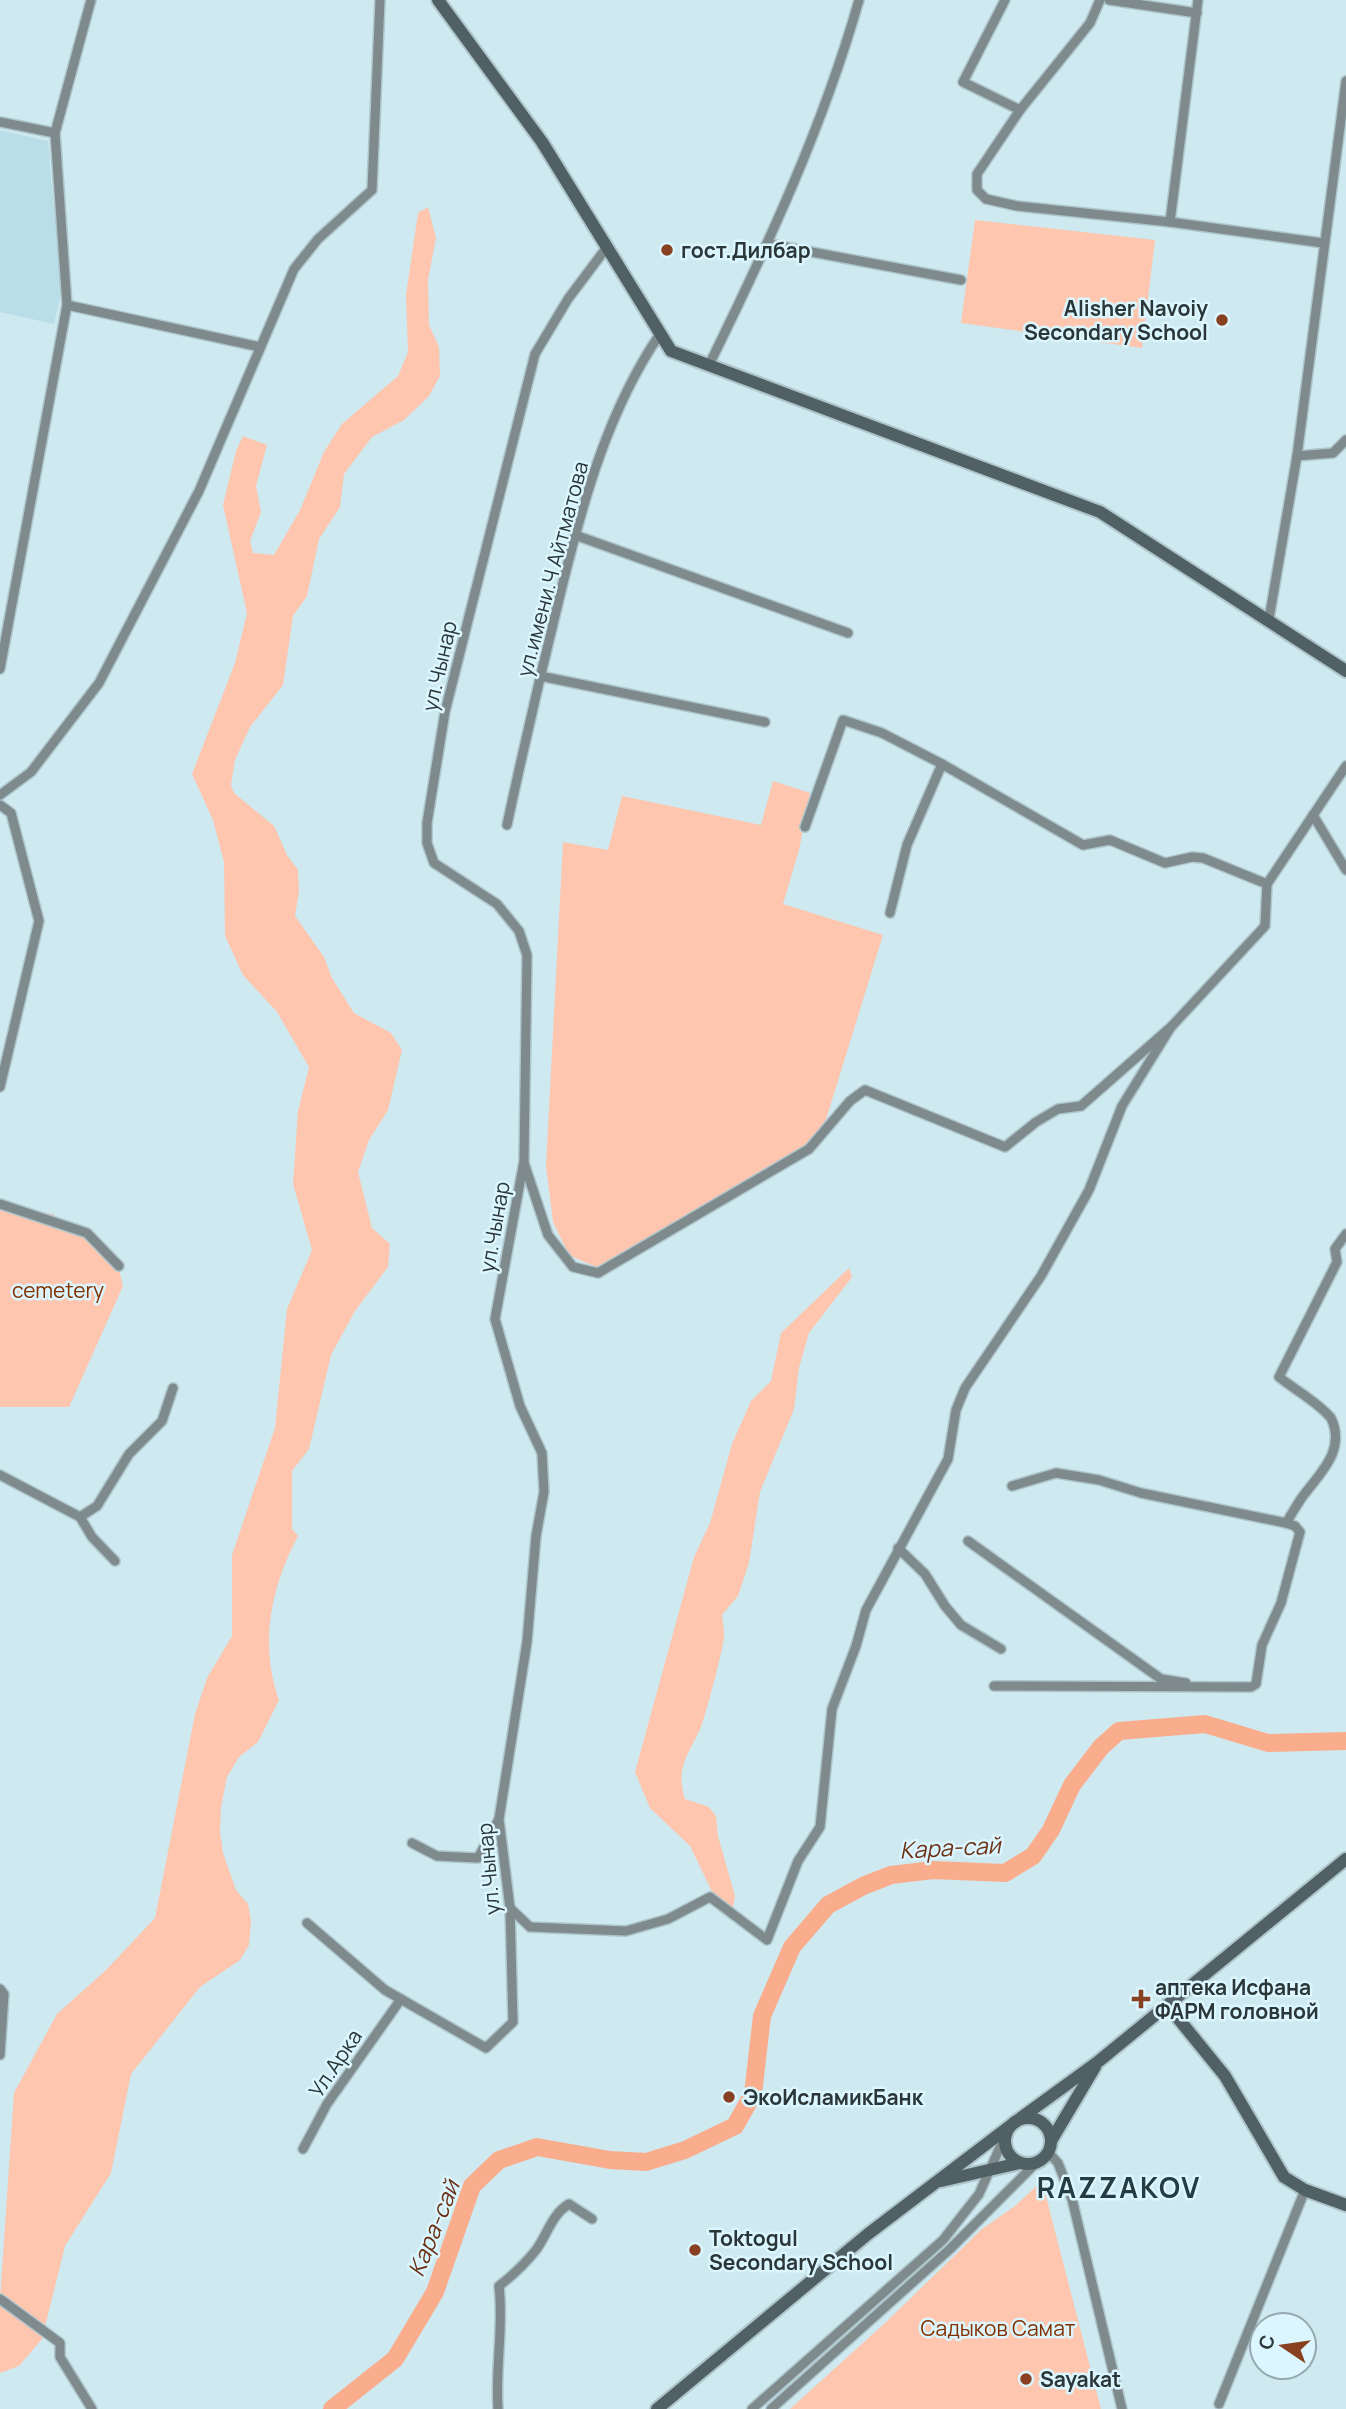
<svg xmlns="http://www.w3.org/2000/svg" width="1346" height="2409" font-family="Manrope,sans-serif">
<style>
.built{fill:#b9dee7}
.green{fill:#fec6af}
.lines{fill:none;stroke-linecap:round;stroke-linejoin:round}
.river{stroke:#faad8d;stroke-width:18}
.street-casing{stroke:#adc5cb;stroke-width:12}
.secondary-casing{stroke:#adc5cb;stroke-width:16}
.street{stroke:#7f8a8d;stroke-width:9}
.secondary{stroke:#506064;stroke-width:12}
.poi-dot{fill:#884020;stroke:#dbf6fe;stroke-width:2.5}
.labels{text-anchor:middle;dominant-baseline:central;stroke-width:5;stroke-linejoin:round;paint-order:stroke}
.poi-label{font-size:21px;font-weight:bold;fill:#2b3639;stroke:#dbf6fe;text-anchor:start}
.street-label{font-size:21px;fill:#2b3639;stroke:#dbf6fe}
.park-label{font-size:21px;fill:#843101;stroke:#dbf6fe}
.water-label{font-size:23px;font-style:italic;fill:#6c3015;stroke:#dbf6fe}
.district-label{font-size:28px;font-weight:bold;letter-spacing:2px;fill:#253c42;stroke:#dbf6fe}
</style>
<rect width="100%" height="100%" fill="#cee9f0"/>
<polygon class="built" points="0,130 48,141 61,292 54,324 0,312"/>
<g class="green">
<path d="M 428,207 L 436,238 L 428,280 L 429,325 L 439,347 L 440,376 L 429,396 L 404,420 L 372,437 L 344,474 L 340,507 L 319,539 L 307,596 L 293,616 L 283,685 L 250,727 L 235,760 L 231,785 L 234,793 L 274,826 L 287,855 L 298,870 L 299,891 L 295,916 L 324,957 L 332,978 L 354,1013 L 391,1033 L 402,1050 L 388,1110 L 369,1140 L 358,1172 L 372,1228 L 390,1244 L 388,1267 L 355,1311 L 331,1355 L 309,1449 L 292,1471 L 292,1529 L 298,1536 C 271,1587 259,1644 279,1700 L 258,1742 L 239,1757 L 227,1777 L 221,1807 L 220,1832 L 223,1853 L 236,1890 L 248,1904 L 251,1921 L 249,1945 L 240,1960 L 200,1987 L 131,2074 L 111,2173 L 65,2246 L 42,2339 L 19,2366 L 0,2373 L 0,2300 L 14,2093 L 57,2014 L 105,1971 L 155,1918 L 195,1714 L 207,1678 L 232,1636 L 232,1555 L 275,1428 L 287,1309 L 312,1250 L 293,1184 L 298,1111 L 309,1067 L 277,1012 L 243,975 L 225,936 L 224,862 L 213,820 L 192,774 L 235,663 L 247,613 L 223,505 L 236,451 L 243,436 L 267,445 L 256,486 L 261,512 L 250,541 L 253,553 L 274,555 L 300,510 L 324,452 L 342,424 L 398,376 L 408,352 L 406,295 L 418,213 Z"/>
<polygon points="975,220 1155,240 1142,348 961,323"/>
<polygon points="773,781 810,793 799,850 783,904 883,935 820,1139 705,1210 596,1267 569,1255 553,1222 546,1166 563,842 608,850 622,796 761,825"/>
<polygon points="0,1205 52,1214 115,1253 123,1286 69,1407 0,1407"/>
<path d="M 849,1268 L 852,1277 L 809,1333 L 799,1368 L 794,1409 L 760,1492 L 749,1563 L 738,1596 L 722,1615 C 723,1622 724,1630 724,1637 C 724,1646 705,1718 701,1727 C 689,1754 675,1767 685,1799 L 709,1807 L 716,1816 L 718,1836 L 735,1896 L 732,1913 L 718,1904 L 690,1846 L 650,1808 L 635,1772 L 694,1557 L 710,1523 L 732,1444 L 751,1401 L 771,1381 L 781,1333 Z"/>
<polygon points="1042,2181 1101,2409 790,2409 885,2323 982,2229 1015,2206"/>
</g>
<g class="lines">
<polyline class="river" points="332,2409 395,2359 435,2292 472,2186 499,2160 537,2147 610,2160 646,2162 685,2150 735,2126 753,2094 762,2016 792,1947 828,1905 863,1886 891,1875 933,1870 1005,1873 1033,1856 1051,1830 1072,1785 1101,1747 1119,1731 1205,1724 1268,1743 1346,1741"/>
<defs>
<g id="street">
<polyline points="1005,0 963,82 1020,110"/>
<polyline points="1100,0 1090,23 1020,110 977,174 977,190 986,199 1017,206 1170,222 1323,243"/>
<polyline points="1109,0 1197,13"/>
<polyline points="0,122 55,133"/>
<polyline points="1170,222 1198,0"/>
<polyline points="769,244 961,280"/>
<polyline points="67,305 260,347"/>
<path d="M 709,365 C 767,247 823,127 859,0"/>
<polyline points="1297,456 1333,453 1346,440"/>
<polyline points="575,535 848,633"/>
<polyline points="1269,619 1297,456 1346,81"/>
<polyline points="0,669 67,305 55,133 91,0"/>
<polyline points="540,676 765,722"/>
<polyline points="942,764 1083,845 1110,840 1165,863 1192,857 1203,858 1267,884"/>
<polyline points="0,795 31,772 99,683 199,491 294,269 318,239 372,190 380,0"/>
<polyline points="0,805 11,813 39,921 0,1087"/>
<polyline points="1313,815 1346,870"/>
<path d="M 507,825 C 524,746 542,668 561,591 C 583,501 608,410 660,334"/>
<polyline points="805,827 843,720 882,733 942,764 907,845 890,913"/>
<polyline points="524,1163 548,1235 573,1267 598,1273 809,1149 850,1101 865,1090 1005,1147 1036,1122 1058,1109 1081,1106 1171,1027 1265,926 1267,884 1346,766"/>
<polyline points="0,1204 87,1233 119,1266"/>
<polyline points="0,1475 80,1517 92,1537 115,1561"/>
<path d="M 1012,1486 L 1056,1473 L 1099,1480 L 1141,1493 L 1286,1523 C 1292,1514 1297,1504 1303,1496 C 1321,1472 1346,1450 1331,1418 C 1318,1402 1295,1390 1279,1377 L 1337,1262 L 1335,1249 L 1346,1234"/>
<polyline points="80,1517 97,1506 129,1454 162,1421 173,1388"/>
<polyline points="968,1541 1161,1679 1186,1683"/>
<polyline points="898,1548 925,1574 945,1606 961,1625 1001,1649"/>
<polyline points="994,1686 1251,1687 1256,1684 1262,1645 1281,1603 1300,1532 1295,1526 1286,1523"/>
<polyline points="412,1843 437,1856 478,1858 498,1821"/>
<polyline points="510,1908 530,1927 626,1931 668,1919 710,1897 767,1940 798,1861 820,1827 832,1709 856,1646 866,1610 948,1459 956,1410 965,1388 1041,1276 1089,1190 1122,1106 1171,1027"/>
<polyline points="307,1923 385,1990 486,2048 513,2022 510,1908 499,1819 527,1642 536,1536 544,1492 542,1453 520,1406 495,1319 524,1161 527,955 519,931 497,904 434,863 427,843 427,823 445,712 535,354 568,299 607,247"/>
<polyline points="0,1989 4,1994 0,2055"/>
<polyline points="303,2149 327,2104 401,1999"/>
<polyline points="1048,2152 1058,2163 1072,2199 1122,2409"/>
<polyline points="0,2299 60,2343 60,2357 92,2409"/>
<polyline points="1219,2404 1305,2190"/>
<path d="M 498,2409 C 495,2368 504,2327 499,2286 C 513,2275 525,2264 536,2250 C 547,2235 552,2214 569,2204 L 592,2219"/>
<polyline points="752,2409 943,2240 979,2194 1005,2136"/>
<polyline points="771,2409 950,2249 1036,2163"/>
</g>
<g id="secondary">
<polyline points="438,0 542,142 671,351 1100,512 1346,671"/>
<polyline points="1168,2006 1225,2076 1284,2177 1305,2190 1346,2205"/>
<circle cx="1028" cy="2141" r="23"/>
<polyline points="1014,2123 1099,2061 1346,1859"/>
<polyline points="1051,2141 1095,2067"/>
<polyline points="941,2181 1020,2163"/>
<polyline points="657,2409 868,2234 1010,2126"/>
</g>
</defs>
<use href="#street" class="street-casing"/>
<use href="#secondary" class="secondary-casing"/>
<use href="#street" class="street"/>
<use href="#secondary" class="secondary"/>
</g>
<g class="poi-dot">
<circle cx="667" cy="250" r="7"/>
<circle cx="1222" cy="320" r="7"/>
<path d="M1137.5 1988.5h7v7h7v7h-7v7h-7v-7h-7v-7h7z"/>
<circle cx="729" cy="2097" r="7"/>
<circle cx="695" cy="2250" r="7"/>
<circle cx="1026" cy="2379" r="7"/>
</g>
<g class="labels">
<g class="poi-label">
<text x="681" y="250">гост.Дилбар</text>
<text x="1208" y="308" text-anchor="end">Alisher Navoiy<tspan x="1208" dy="24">Secondary School</tspan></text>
<text x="1155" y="1987">аптека Исфана<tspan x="1155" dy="24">ФАРМ головной</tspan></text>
<text x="743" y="2097">ЭкоИсламикБанк</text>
<text x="709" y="2238">Toktogul<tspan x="709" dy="24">Secondary School</tspan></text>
<text x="1040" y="2379">Sayakat</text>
</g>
<g class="street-label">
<text transform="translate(552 569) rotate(-75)">ул.имени.Ч Айтматова</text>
<text transform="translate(439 666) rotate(-77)">ул.Чынар</text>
<text transform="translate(494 1227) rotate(-80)">ул.Чынар</text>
<text transform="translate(488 1869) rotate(-95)">ул.Чынар</text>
<text transform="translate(335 2063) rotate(-56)">Ул.Арка</text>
</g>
<g class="park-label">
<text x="58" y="1290">cemetery</text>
<text x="998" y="2328">Садыков Самат</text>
</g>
<g class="water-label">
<text transform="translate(950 1847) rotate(-3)">Кара-сай</text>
<text transform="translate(433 2228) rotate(-68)">Кара-сай</text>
</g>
<g class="district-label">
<text x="1119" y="2187">RAZZAKOV</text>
</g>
</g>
<g transform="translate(1283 2346) rotate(283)"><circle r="33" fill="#dbf6fe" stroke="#95a9af" stroke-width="2"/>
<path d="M0-5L12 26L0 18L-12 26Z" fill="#884020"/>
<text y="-10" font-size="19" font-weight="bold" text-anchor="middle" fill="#2b3639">С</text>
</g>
</svg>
